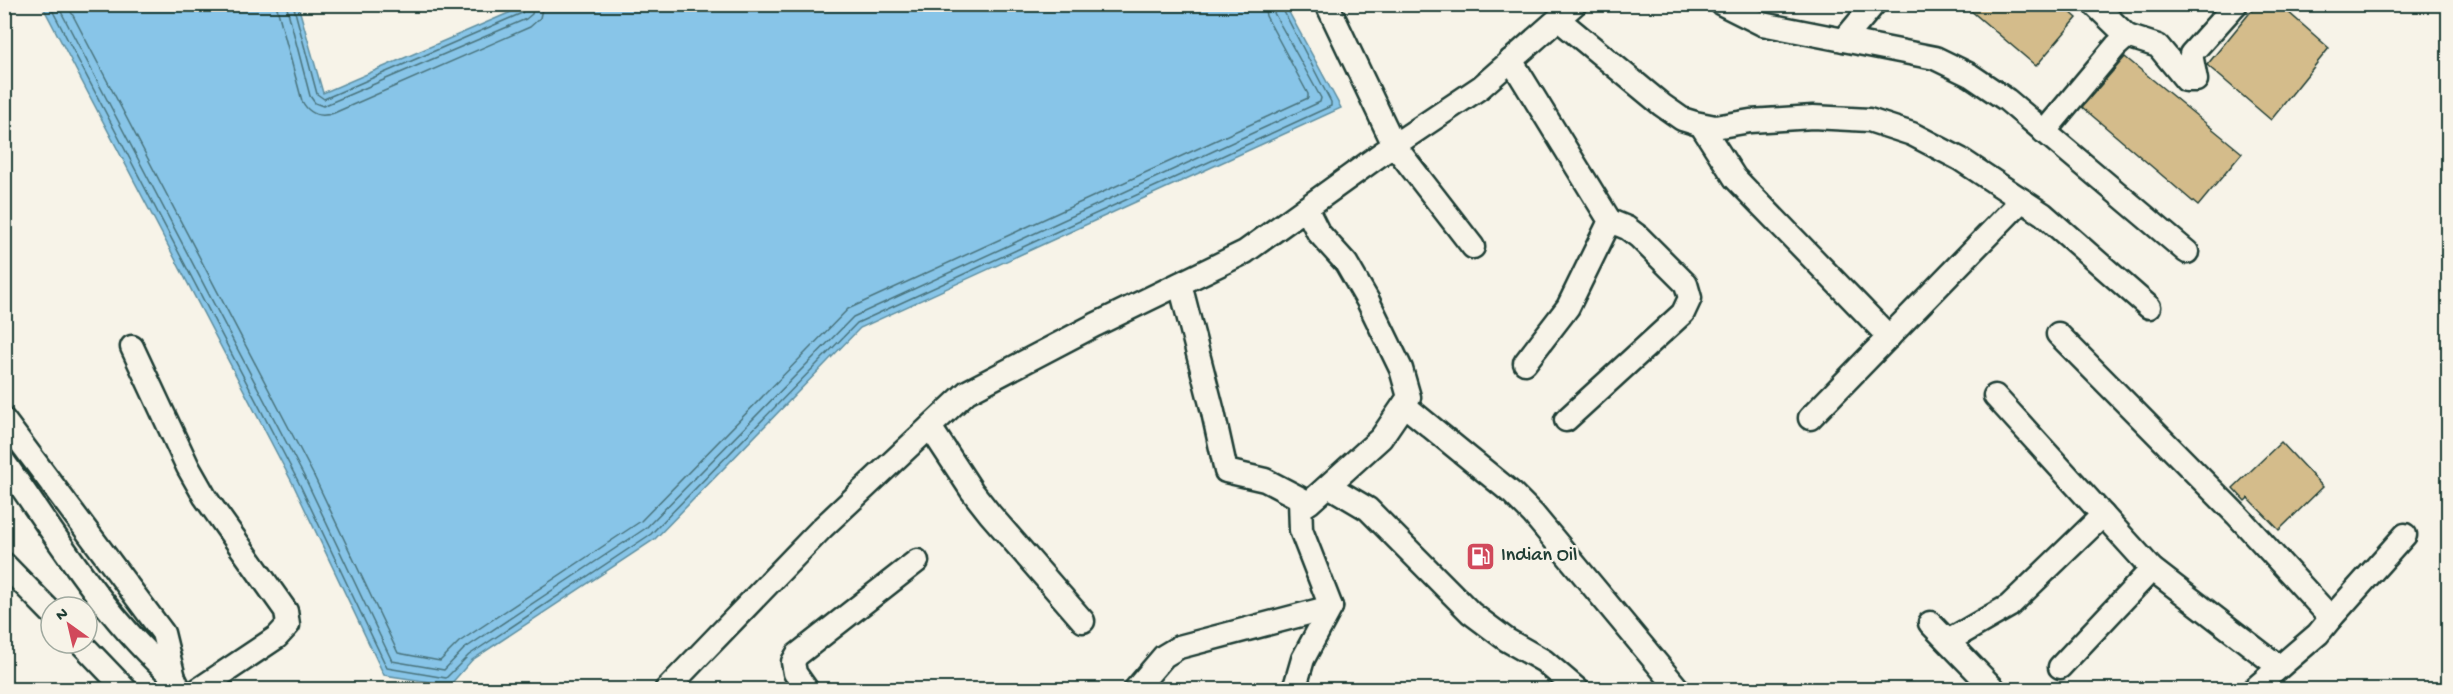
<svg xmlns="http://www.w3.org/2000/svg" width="2453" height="694" font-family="'Gochi Hand',sans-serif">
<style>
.water{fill:#88c5e8;stroke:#5e8fa0;stroke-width:1.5}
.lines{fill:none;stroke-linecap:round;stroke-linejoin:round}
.shore{stroke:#49737c;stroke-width:1.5}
.building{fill:#d4bc8b;stroke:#1f3d34;stroke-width:1.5}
.minor-casing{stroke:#1f3d34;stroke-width:27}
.minor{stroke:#f7f3e8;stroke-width:22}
.labels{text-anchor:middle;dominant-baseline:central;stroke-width:5;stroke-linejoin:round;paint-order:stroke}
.poi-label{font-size:20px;fill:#1f3d34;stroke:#f7f3e8;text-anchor:start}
</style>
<rect width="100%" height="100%" fill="#f7f3e8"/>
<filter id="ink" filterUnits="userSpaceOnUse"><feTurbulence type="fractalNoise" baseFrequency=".0167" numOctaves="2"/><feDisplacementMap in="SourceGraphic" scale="12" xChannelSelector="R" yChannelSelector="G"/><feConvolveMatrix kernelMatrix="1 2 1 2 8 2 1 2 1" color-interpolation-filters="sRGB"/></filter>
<g filter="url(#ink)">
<polygon class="water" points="42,5 298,5 323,93 527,5 1285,5 1341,108 860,328 655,539 472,660 450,685 384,675 294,486"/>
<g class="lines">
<g class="shore">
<polyline points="49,4 299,483 387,668 446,678 469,655 651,534 857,323 1331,106 1331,102 1280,4"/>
<polyline points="57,4 306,480 392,661 444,670 464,649 646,528 853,317 1320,102 1321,98 1274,13 1273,4"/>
<polyline points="67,4 314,476 398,653 440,661 459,642 641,521 848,309 1308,98 1308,94 1266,16 1264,4"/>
<path d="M 276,4 L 302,101 C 309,114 320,118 334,113 L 530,27 L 540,18 L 543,4"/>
<polyline points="286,4 310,96 315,103 323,106 526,19 532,14 534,4"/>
<polyline points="293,4 317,94 324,99 522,13 527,4"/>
</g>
</g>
<g class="building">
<polygon points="1963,4 2061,4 2077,18 2036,66"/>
<polygon points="2257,4 2279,4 2329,48 2271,120 2207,65"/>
<polygon points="2125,57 2242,153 2198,206 2082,107"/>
<polygon points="2281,442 2323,487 2279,530 2248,498 2245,501 2233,488"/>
</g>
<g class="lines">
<defs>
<g id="minor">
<polyline points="1327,4 1394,145 1473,247"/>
<polyline points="1722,4 1762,24 1935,58 1970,75 2007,100 2187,252"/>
<polyline points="2094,4 2127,36"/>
<polyline points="1558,19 1662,105 1682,119 1695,123 1715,127 1750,121 1813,117 1869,120 1912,134 1960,159 2043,214 2149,307"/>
<polyline points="1844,40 1874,4"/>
<polyline points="1511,60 1610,221 1568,307 1525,363"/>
<polyline points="1701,125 1735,178 1889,337"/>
<polyline points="2044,132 2116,46 2127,36 2158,46 2186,80 2196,80 2191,54 2236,4"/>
<polyline points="1180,284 1213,412 1226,471 1265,480 1309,503 1381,438 1409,397 1401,369 1368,301 1346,263 1318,232 1306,208"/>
<polyline points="2058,334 2237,515 2331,618 2318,634 2253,690"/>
<polyline points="132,347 188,467 205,497 286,611 288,625 277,637 198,690"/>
<polyline points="1995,396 2152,569 2279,667"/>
<polyline points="1404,405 1513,494 1533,514 1679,690"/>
<polyline points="1810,418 2022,200"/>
<polyline points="4,420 163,633 174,678 180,690"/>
<polyline points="1566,420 1683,313 1690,298 1686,284 1639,237 1627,228 1610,221"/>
<polyline points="930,427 972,491 990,514 1083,621"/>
<path d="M 4,462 C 57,537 105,618 174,678"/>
<polyline points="1329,486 1368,509 1471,613 1507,640 1544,661 1578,690"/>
<polyline points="4,564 51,612"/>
<polyline points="2331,618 2405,535"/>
<polyline points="1930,623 1995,690"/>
<polyline points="1948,641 2009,606 2103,515"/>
<polyline points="81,643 126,690"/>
<polyline points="2060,667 2152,569"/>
<polyline points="666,690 822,528 967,392 1095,325 1245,252 1381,154 1481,87 1575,4"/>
<polyline points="807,690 795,673 793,662 797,655 917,561"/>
<polyline points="1135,690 1164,656 1179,647 1331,607"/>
<polyline points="1294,690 1303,659 1331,607 1301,530 1300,499"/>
</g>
</defs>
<use href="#minor" class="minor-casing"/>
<use href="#minor" class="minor"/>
</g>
</g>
<defs>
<symbol id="fuel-square" viewBox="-11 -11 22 22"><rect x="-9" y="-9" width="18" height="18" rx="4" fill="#d1495b" stroke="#f7f3e8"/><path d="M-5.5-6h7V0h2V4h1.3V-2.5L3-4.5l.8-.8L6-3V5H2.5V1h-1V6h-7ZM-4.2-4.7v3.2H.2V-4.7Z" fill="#fff"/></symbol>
</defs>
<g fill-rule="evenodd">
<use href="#fuel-square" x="1464" y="540" width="33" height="33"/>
</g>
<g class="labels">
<g class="poi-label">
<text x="1501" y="556">Indian Oil</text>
</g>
</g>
<rect width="2453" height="694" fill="none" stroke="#f7f3e8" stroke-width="24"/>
<rect x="12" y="12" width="2429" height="670" fill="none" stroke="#1f3d34" stroke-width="2" filter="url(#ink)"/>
<g transform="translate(69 625) rotate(326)"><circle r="28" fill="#f7f3e8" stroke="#a1aaa0" stroke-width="1.5"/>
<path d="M0-4.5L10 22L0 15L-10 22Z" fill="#d1495b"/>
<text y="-9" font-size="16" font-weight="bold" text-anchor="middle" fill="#1f3d34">N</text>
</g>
</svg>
